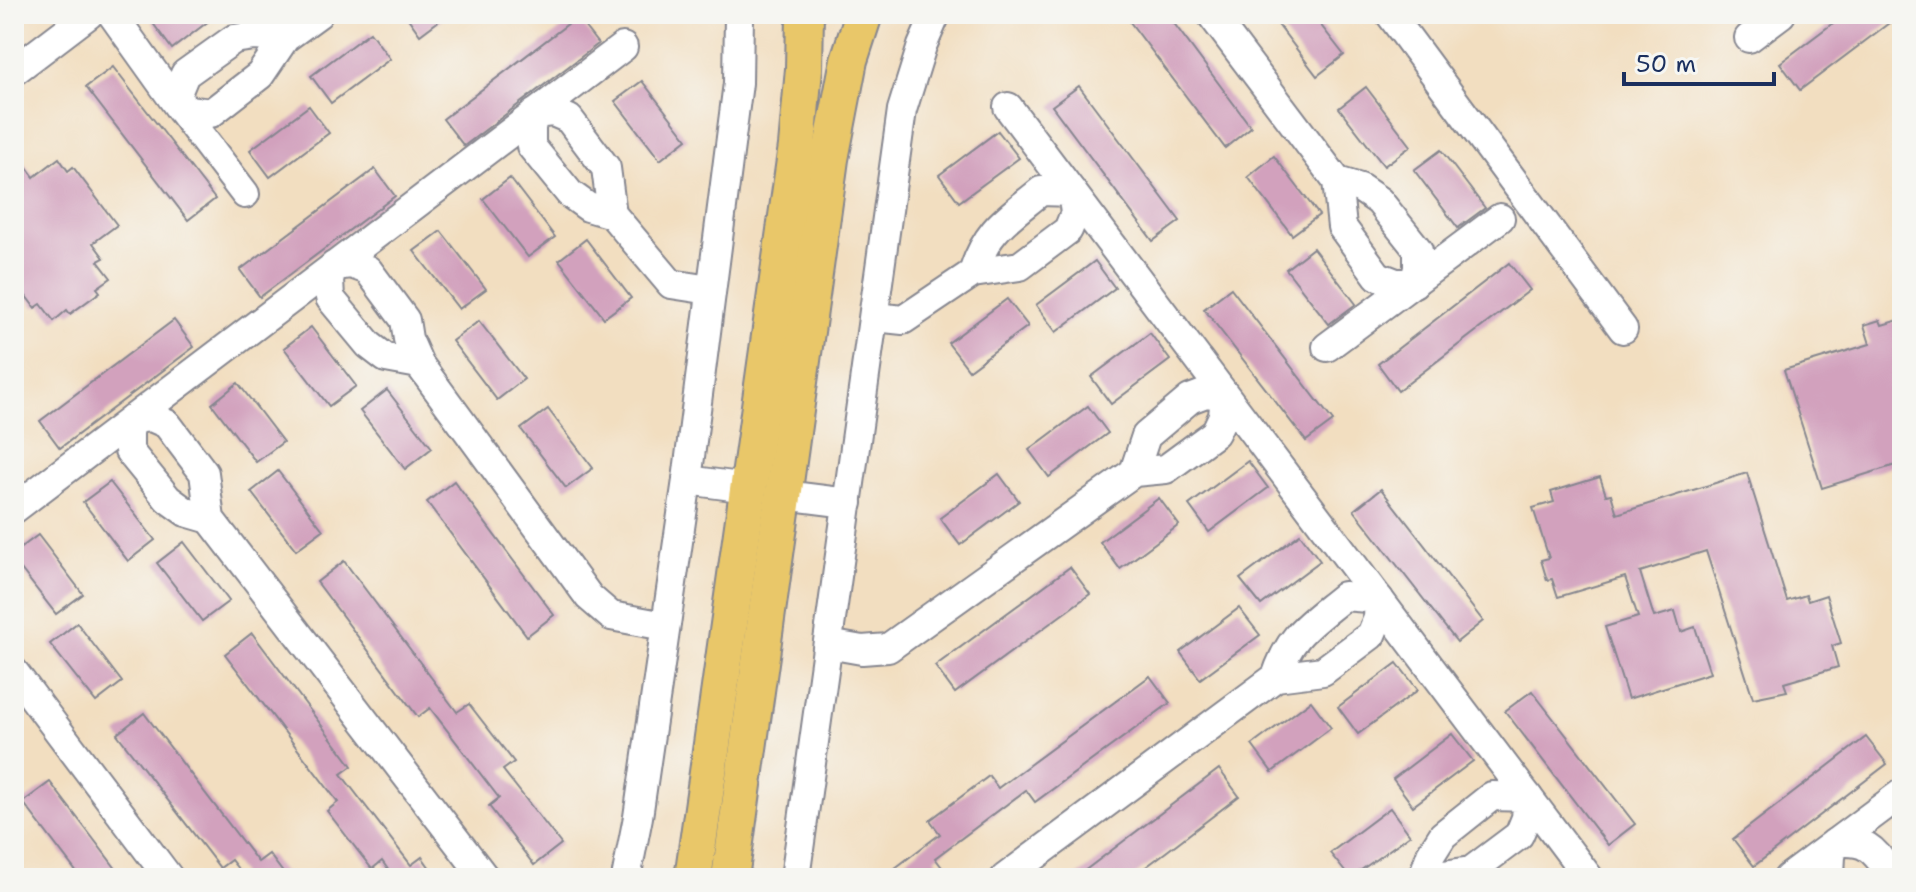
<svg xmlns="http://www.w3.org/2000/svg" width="1916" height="892" font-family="'Shantell Sans',sans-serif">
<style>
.building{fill:#d2a1bd}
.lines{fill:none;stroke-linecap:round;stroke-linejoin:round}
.minor-casing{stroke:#86868f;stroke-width:32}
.major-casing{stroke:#86868f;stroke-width:40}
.minor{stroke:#fff;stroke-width:28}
.major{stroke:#e9c769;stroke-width:36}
</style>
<rect width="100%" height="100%" fill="#f6f6f2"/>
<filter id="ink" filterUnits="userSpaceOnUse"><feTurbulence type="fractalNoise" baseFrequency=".0125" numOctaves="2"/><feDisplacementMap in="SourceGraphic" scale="16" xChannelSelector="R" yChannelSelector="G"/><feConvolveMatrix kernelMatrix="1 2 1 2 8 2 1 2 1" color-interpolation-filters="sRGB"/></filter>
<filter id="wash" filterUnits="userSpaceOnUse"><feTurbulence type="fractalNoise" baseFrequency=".006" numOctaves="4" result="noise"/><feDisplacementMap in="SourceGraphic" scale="32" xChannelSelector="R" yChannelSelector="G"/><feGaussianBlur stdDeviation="1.8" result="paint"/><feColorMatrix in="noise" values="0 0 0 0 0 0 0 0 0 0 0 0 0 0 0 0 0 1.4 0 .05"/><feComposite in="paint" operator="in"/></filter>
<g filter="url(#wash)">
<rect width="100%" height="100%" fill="#f2dec0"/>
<g id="blocks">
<g class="building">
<polygon points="162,14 218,14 172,49 152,22"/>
<polygon points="405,14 448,14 420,35"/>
<polygon points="1124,14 1167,14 1251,127 1225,148"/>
<polygon points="1270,14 1312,14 1344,55 1317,76"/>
<polygon points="1845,14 1901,14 1800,90 1780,63"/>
<polygon points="577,17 598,44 464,146 443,119"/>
<polygon points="370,32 390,59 331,103 311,76"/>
<polygon points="113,67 215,199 188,220 86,87"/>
<polygon points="642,81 687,139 660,160 615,101"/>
<polygon points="1079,86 1180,221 1153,241 1052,106"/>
<polygon points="1366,87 1411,146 1384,166 1339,108"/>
<polygon points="309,106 329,133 270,177 250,150"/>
<polygon points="998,131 1019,158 959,202 939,175"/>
<polygon points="14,149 34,177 59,158 68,171 73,167 117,225 93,243 104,258 98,261 111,278 97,288 100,292 70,314 67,310 54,321 41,304 35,308 22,291 14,297"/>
<polygon points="1441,150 1485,208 1458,228 1414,170"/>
<polygon points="1274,156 1319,215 1292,235 1248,177"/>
<polygon points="375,169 395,196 260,297 240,270"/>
<polygon points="510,178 555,237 528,257 483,199"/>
<polygon points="441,231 486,289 459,309 414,251"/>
<polygon points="586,239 631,298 604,318 559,260"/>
<polygon points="1313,248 1356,304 1329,324 1286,269"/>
<polygon points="1095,261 1115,288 1056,332 1036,305"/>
<polygon points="1509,263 1530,290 1398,391 1378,364"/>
<polygon points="1231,288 1333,421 1306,441 1204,309"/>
<polygon points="1007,299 1028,326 969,370 948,343"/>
<polygon points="1902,319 1902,463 1822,488 1784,370 1870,344 1864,325 1880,320 1882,325"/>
<polygon points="174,320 194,347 60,448 40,421"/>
<polygon points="479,321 524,379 497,400 452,341"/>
<polygon points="311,327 356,386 329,406 284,348"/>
<polygon points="1150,333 1170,360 1111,404 1091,377"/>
<polygon points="238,383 283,442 256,462 212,404"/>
<polygon points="387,390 432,448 405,469 360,411"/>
<polygon points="1088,406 1108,433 1049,477 1029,450"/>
<polygon points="548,409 593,468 566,488 521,429"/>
<polygon points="1248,461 1268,488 1209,532 1189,505"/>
<polygon points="278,471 323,530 296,550 251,492"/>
<polygon points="1747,473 1787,601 1806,595 1808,601 1826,595 1841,643 1832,646 1838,667 1784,683 1787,691 1753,698 1706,551 1640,572 1654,617 1675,611 1681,632 1695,627 1710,673 1628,699 1605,627 1638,617 1625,577 1558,597 1552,579 1547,580 1541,560 1549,558 1533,508 1554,502 1551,492 1600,477 1606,495 1611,494 1617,514"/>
<polygon points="999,474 1019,501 960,545 940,518"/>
<polygon points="454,481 554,615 527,636 427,502"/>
<polygon points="110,482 155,540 128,561 83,502"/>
<polygon points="1381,489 1483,621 1457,642 1354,510"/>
<polygon points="1159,498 1179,525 1120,569 1100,542"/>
<polygon points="1300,534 1320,561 1261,605 1240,579"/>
<polygon points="38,535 83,594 56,614 14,560 14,553"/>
<polygon points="184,542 229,601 202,621 157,563"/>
<polygon points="344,561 457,712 469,704 514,762 503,770 561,844 534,865 489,806 499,798 430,708 418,717 317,582"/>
<polygon points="1070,567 1090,594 955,693 935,666"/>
<polygon points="1239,608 1260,635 1200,679 1180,652"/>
<polygon points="77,623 122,682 96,702 50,644"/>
<polygon points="252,633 352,766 341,774 411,865 422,857 437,878 394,878 382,861 372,869 327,811 338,802 225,654"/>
<polygon points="1397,663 1418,690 1358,734 1338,707"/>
<polygon points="1150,676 1170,703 1035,802 1026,790 935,858 950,878 882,878 940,834 930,820 989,776 998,788"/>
<polygon points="1532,691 1635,824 1608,845 1505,711"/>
<polygon points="1311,701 1331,728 1272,772 1252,745"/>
<polygon points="144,713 258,862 269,854 287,878 237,878 242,874 231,860 220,868 117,734"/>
<polygon points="1452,734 1473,761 1413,806 1393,779"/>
<polygon points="1866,737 1887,764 1754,866 1733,839"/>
<polygon points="1219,769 1239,796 1166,852 1131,878 1075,878"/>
<polygon points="50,782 95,841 123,878 81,878 23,802"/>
<polygon points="1390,808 1410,835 1350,878 1330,853"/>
</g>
</g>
</g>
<g filter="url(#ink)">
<use href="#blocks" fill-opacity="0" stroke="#86868f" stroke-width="2"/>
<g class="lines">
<defs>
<g id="minor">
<polyline points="112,14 180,109 245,194"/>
<polyline points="1211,14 1337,181 1342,227 1378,276 1396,283 1414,283 1418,268 1418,250 1379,201 1360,188 1337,181"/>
<polyline points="1390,14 1623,329"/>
<polyline points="285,38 254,36 234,39 185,74 178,91 180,109 211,113 260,75 285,38 318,14"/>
<polyline points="1749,38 1781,14"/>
<polyline points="14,71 89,14"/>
<polyline points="1008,107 1589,878"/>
<polyline points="612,214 606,168 569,119 553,112 534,114 531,128 531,146 570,194 588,207 612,214 671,284 710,290"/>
<path d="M 875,317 L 903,320 L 973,273 L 1020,266 L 1068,230 L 1075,213 L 1072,192 L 1041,191 C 1007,219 987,229 973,273"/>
<polyline points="1327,347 1500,218"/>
<polyline points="419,364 386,358 369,345 330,298 329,279 334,266 351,264 368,270 405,320 408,339 419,364 589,597 611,616 665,626"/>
<polyline points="687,480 748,488"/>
<polyline points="784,495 848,503"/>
<polyline points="14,509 623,47"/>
<polyline points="210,519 186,512 168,499 129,451 129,432 133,419 151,417 167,424 204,473 210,519 485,878"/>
<polyline points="828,644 862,650 888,648 1134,472 1166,469 1215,433 1223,416 1225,396 1206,393 1190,399 1146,436 1134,472"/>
<polyline points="14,672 169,878"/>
<polyline points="626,878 638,817 687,480 738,83 739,14"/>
<polyline points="795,878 902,110 922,46 936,14"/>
<path d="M 1005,878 L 1276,677 L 1323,671 L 1371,635 L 1378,618 L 1379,599 L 1344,596 C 1310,624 1290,634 1276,677"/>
<polyline points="1422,878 1471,871 1519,835 1526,818 1528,797 1492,796 1443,835 1431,854 1423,877"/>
<polyline points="1788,878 1902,793"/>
<path d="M 1834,878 L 1830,874 L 1831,856 L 1835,843 C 1870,838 1875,853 1894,878"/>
</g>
<g id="major">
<polyline points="693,878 797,146 804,69 805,14"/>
<polyline points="730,878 830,159 849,60 864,14"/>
</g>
</defs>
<use href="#minor" class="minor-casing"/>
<use href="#major" class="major-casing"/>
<use href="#minor" class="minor"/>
<use href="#major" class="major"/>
</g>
</g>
<rect width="1916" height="892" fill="none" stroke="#f6f6f2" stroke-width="48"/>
<path d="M1624 72v12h150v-12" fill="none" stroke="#1b2f5e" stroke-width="4"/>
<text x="1636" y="72" font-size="24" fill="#1b2f5e" stroke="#f6f6f2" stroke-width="6" paint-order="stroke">50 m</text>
</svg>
